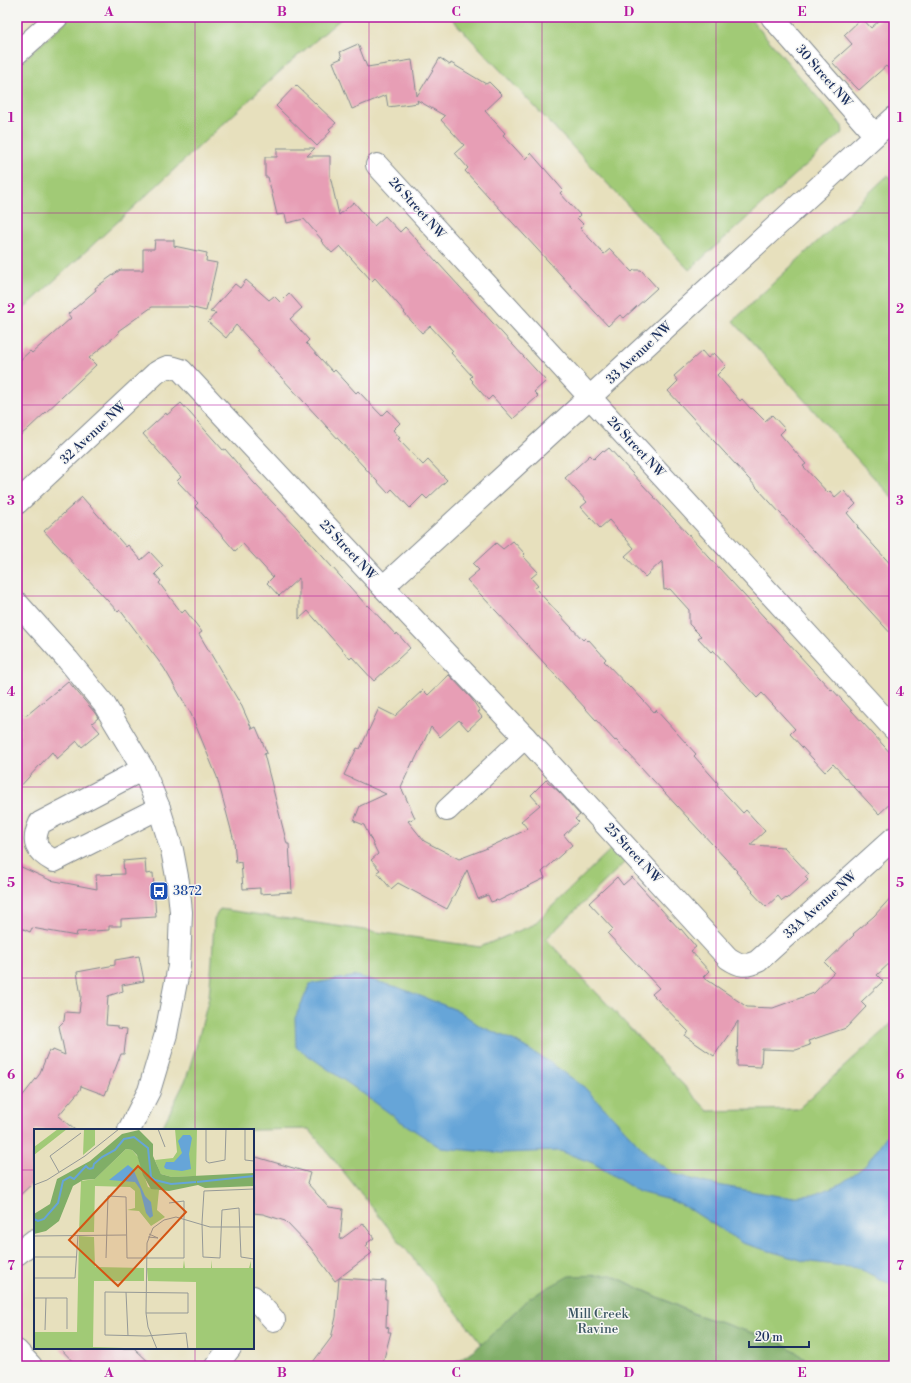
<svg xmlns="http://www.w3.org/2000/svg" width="911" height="1383" font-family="'Libre Bodoni',serif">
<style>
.green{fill:#a1ca76;stroke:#5e7c6a}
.forest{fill:#80ae67;stroke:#4e6e62}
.water{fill:#66a5d8;stroke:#406a9b}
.building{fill:#e79eb5}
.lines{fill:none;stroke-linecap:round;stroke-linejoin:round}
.minor-casing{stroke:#81888e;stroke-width:24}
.minor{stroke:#fff;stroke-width:22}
.grid{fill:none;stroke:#b5179e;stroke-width:1;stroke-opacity:0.55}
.labels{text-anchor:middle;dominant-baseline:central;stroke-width:3;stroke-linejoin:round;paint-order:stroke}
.street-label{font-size:13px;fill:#1b2f5e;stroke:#f6f6f2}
.transit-label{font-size:13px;fill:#164399;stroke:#f6f6f2;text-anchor:start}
.park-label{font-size:13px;fill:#3c5664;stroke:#f6f6f2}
.inset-river{fill:none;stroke:#66a5d8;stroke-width:2}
.inset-road{fill:none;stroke:#959997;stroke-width:1}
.view{fill:#d45514;fill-opacity:0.15;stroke:#d45514;stroke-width:2}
.inset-edge{fill:none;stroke:#1b2f5e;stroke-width:2}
.neatline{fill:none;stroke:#b5179e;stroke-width:1.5}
.grid-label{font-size:13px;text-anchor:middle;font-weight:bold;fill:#b5179e}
</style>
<rect width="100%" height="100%" fill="#f6f6f2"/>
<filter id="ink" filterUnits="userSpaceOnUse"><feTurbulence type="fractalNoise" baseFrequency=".025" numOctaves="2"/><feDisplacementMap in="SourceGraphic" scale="8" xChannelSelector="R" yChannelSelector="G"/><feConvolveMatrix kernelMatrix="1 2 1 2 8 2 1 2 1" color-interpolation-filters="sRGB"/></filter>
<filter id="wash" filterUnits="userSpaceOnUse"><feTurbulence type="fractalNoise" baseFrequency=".012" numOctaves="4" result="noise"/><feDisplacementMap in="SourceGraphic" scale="16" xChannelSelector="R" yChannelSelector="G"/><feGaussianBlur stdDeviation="0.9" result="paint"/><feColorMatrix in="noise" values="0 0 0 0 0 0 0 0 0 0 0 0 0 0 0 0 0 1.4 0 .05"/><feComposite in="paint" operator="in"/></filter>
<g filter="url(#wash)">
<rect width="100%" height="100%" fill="#e7e0bd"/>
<g class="green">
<polygon points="71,17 343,17 286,66 17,315 17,66"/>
<polygon points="450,17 749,17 842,126 843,132 689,270"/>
<polygon points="888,175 894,182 894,500 733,321"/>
<polygon points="611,849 625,862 546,939 708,1111 798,1109 894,1021 894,1366 813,1366 796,1352 780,1342 697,1315 611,1275 529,1298 482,1344 309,1129 253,1130 161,1130 186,1079 198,1040 209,997 212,961 214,919 220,909 480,947 533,925"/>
</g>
<polygon class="forest" points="611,1275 694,1314 780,1342 796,1352 812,1366 450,1366 482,1344 529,1298 569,1276"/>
<polygon class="water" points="357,976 397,987 459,1011 480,1026 515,1041 551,1063 584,1087 613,1117 650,1157 674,1174 706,1183 784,1197 813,1195 842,1183 865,1166 894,1125 894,1286 858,1268 804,1261 742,1243 691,1210 673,1201 639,1192 593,1163 560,1151 502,1153 441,1148 400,1121 365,1095 296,1047 295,1018 310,984"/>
<g id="blocks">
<g class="building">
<polygon points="883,17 894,17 894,75 886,66 859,90 855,86 854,86 832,62 852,44 844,35 862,18 871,28"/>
<polygon points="358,44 367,67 412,60 417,96 440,58 450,65 451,63 486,84 489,82 502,95 485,111 505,133 503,135 525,159 531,153 563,190 560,193 580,215 577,218 584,225 580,228 604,254 610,249 632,272 634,270 641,270 657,288 624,318 620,315 608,326 465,171 468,168 455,153 464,145 441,120 445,116 417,100 418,103 388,107 386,95 352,109 333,62 342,58 340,52"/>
<polygon points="296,85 336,123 329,129 331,131 317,146 276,106"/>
<polygon points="277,148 315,148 307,156 330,156 330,176 339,215 354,202 374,226 385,216 400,232 405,227 546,381 534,392 538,396 513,419 492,396 488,400 472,382 473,381 470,378 472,376 451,353 453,351 430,326 422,333 404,313 405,312 375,278 372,281 340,246 332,253 321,241 322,240 304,219 287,223 285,214 277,215 268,177 265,177 265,157 277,157"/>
<polygon points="155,240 174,240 174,246 207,253 206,261 217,263 206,311 189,307 152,307 118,331 119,333 89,358 96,365 28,429 17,438 17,363 30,351 32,353 71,318 68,314 96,290 95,288 120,270 143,270 143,249 154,249"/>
<polygon points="246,280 269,300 274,296 280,302 289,293 302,308 290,319 309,340 306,343 333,372 335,370 356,393 358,391 382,416 388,410 400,423 393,430 400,438 398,439 423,465 428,460 447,480 427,499 423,495 410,508 392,489 388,493 257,351 259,350 236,325 226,338 208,322 216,313 210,312 235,284 240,288"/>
<polygon points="702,351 708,358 714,353 726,366 717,375 740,401 742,399 751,409 752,408 765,421 772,415 785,429 780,434 806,464 803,466 828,493 830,491 835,497 843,490 856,504 847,513 858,526 857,527 894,568 894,637 668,391 678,381 674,376"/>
<polygon points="181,403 223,450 225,449 254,483 297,528 367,606 368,605 396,635 397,633 410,648 374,681 352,657 350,659 308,611 299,619 299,578 279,596 267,583 273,577 243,544 235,551 217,530 195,506 198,503 177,481 181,477 143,434 166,413 167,415"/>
<polygon points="609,448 831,690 832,689 894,757 894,800 879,814 833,764 825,772 790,734 795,729 762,693 757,698 713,650 711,652 698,638 701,636 689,624 689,610 670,589 664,590 662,561 645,577 625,556 634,548 609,520 600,528 581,507 587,502 565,478 590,455 594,459 603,450 604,452"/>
<polygon points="82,497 126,547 128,545 141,560 150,552 163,566 155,574 161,581 159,583 182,613 185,610 202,632 199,634 238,700 239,700 252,729 256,727 267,753 264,754 287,844 289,844 292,892 260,894 260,888 243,889 241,862 236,863 234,841 217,777 191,714 164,668 120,610 118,612 44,531"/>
<polygon points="513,541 525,554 523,556 538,572 531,578 538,586 535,588 583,640 585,638 588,641 589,640 606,659 604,661 630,688 631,687 654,712 656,710 696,754 694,756 718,783 717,785 743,813 746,810 765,831 750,845 784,847 809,874 805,877 808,880 787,899 786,898 782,901 778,896 766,907 752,892 753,891 736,872 737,871 616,740 615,741 526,643 467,580 479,570 473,564 496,543 503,549"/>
<polygon points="449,675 471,698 480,711 478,712 482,717 468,730 459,720 440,737 431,727 414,762 413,761 401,787 415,818 408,821 424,841 459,859 485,849 528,829 521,821 540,805 531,795 546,780 559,792 580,815 575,819 578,822 564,835 572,845 542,872 545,878 498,901 497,900 491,902 488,895 478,899 467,870 447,909 398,883 391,889 377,872 380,870 371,860 378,854 364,825 354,821 360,806 386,794 344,775 357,748 360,749 379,708 395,716 423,690 428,695"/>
<polygon points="68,681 95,713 98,718 92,723 100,732 82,747 77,741 57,759 52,752 17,790 17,738 19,740 21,714 27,715"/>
<polygon points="145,859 146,874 153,873 156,917 121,919 121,926 109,926 109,930 77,932 76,936 32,928 30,932 17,926 17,865 50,880 97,889 96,875 124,874 123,861"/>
<polygon points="617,877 623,885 632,877 680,930 681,929 696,947 691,951 709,971 703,977 747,1007 773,1008 814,993 834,972 825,963 854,935 853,934 874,916 894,894 894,959 877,975 883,981 861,1002 866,1007 846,1028 808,1041 810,1045 796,1050 762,1049 761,1067 737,1066 738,1021 714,1056 685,1036 688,1031 652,994 659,988 608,934 613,929 589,903"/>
<polygon points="139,956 144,981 122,985 123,991 108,996 106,1025 118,1026 118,1028 127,1029 124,1054 121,1054 105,1095 81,1086 80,1090 58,1116 75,1130 35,1130 35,1181 17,1198 17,1103 39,1075 49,1050 52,1052 53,1050 65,1055 59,1026 64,1021 65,1012 79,1013 81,996 77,972 115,965 115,960"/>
<polygon points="253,1156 310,1173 307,1183 329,1207 343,1209 340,1240 363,1223 374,1238 367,1243 368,1244 366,1246 372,1253 339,1278 386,1281 385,1299 387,1299 386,1327 389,1328 388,1332 391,1332 382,1366 310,1366 331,1338 336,1317 339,1278 335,1281 310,1247 285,1221 263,1214 253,1213"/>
<polygon points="60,1348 134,1348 153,1366 77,1366"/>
</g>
</g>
</g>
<g filter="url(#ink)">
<use href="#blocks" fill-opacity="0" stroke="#81888e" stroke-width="1"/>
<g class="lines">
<defs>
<g id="minor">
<polyline points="772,17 875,135"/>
<polyline points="17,53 57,17"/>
<polyline points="377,165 894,729"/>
<path d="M 17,503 L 156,373 C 167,366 168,365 181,370 L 383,587 L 525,737 L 728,958 C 740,966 746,967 758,961 L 894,838"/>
<polyline points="383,587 894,118"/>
<polyline points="17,603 68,660 104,704 143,769 159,808 172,850 178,882 181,912 179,966 166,1034 149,1091 129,1130"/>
<path d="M 143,769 L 40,823 C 31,843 36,851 54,861 L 159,808"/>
<polyline points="447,810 525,737"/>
<polyline points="17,1254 35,1240"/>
<polyline points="253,1297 274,1320"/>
<polyline points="17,1351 31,1366"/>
<polyline points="216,1366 230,1348"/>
</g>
</defs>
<use href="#minor" class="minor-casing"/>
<use href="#minor" class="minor"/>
</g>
</g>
<path class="grid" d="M 195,17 L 195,1130M 369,17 L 369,1366M 542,17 L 542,1366M 716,17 L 716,1366M 17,213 L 894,213M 17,405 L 894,405M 17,596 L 894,596M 17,787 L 894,787M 17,978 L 894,978M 17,1170 L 35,1170M 253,1170 L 894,1170M 195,1348 L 195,1366"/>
<defs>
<symbol id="bus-square" viewBox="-11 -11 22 22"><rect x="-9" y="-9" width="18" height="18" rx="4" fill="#1a4fb4" stroke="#f6f6f2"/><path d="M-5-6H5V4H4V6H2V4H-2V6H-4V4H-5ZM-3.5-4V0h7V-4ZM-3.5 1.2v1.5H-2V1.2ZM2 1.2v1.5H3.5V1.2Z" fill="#fff"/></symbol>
</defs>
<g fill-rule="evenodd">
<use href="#bus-square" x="148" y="880" width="22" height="22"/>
</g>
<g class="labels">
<g class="street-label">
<text transform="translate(824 76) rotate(49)">30 Street NW</text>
<text transform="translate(417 208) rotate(48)">26 Street NW</text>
<text transform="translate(639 353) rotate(-43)">33 Avenue NW</text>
<text transform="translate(93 433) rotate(-43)">32 Avenue NW</text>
<text transform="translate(636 447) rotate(47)">26 Street NW</text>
<text transform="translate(348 550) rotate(47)">25 Street NW</text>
<text transform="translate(633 853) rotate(47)">25 Street NW</text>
<text transform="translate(820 905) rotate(-42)">33A Avenue NW</text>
</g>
<g class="transit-label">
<text x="173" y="891">3872</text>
</g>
<g class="park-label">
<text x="598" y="1314">Mill Creek<tspan x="598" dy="15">Ravine</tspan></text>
</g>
</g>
<g transform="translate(34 1129)">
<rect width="220" height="220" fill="#e7e0bd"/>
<path d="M 24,0 L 33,0 L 0,26 L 0,18 ZM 50,0 L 61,0 L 61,16 L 49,26 ZM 141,0 L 163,0 L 162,47 L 138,48 L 127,45 L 125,41 L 121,31 L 139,29 L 143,23 ZM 92,20 L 98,21 L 104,28 L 114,58 L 125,61 L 123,81 L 131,88 L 117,97 L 105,82 L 93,81 L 101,79 L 101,62 L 96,58 L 61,57 L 60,103 L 45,103 L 47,52 L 61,50 ZM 45,107 L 60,108 L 61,138 L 110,139 L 110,152 L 60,152 L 59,218 L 121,220 L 0,220 L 0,203 L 43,203 ZM 150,131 L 151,139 L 177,139 L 178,131 L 178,139 L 215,139 L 217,132 L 217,139 L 220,139 L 220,220 L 162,220 L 162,153 L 114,152 L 113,139 L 149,139 Z" fill="#a1ca76"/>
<path d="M 105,1 L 119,15 L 119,27 L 127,45 L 138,48 L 220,44 L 220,57 L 171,59 L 164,56 L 135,62 L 117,60 L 109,46 L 103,26 L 98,21 L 92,20 L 61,50 L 49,51 L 39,57 L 25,92 L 12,102 L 0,105 L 0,85 L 16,75 L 23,50 L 56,32 L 88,5 Z" fill="#80ae67"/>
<path d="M 149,6 L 156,6 L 158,9 L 155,25 L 157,40 L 148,42 L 132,40 L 130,38 L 132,33 L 140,33 L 148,24 L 144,12 ZM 94,36 L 99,40 L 111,67 L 117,73 L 119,87 L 116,89 L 112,84 L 106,60 L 101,53 L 75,51 Z" fill="#66a5d8"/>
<path class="inset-river" d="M 55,40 L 59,39 L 60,35 L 68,28 L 81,21 L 90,10 L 100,8 L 114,19 L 117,48 L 121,51 L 137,55 L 162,53M 163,53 L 220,47M 0,90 L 4,92 L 10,90 L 24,74 L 29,52 L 36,48 L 40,50 L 52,37 L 55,40"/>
<path class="inset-road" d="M 124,0 L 131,18M 172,0 L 172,32 L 175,34 L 191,31 L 192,0M 211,0 L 211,31 L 220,32M 25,43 L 16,27 L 47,4M 0,56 L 13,51 L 51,27 L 85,0M 220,60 L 170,62 L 168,94 L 169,128 L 186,129 L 188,81 L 205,79 L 207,128 L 220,130M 0,107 L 92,106M 114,108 L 124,109 L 115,105M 0,128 L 43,128M 72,129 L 74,67 L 92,68 L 93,129 L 150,129 L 150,72 L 135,74M 0,149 L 41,149 L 44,106M 92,163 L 94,207M 0,169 L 33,169 L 33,200M 112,184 L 154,184 L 154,164 L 71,163 L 71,206 L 112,207 L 152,204 L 154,220M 11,201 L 12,169M 123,220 L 114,198 L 112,184 L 113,114 L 119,99 L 130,91 L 142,88 L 176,98 L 220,98"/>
<path class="view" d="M 104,37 L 152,83 L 84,157 L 35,111 Z"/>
<rect width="220" height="220" class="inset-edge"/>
</g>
<rect width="911" height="1383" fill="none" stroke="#f6f6f2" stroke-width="44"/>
<path d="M749 1341v6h60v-6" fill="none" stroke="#1b2f5e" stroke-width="2"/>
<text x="755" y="1341" font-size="12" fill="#1b2f5e" stroke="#f6f6f2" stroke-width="3" paint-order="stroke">20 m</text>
<rect x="22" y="22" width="867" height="1339" class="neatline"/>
<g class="grid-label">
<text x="109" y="16">A</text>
<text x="282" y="16">B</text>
<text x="456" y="16">C</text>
<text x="629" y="16">D</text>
<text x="802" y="16">E</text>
<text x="11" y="122">1</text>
<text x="900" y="122">1</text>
<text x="11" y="313">2</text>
<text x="900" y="313">2</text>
<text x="11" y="505">3</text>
<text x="900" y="505">3</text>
<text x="11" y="696">4</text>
<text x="900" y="696">4</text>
<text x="11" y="887">5</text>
<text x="900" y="887">5</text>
<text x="11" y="1079">6</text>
<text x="900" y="1079">6</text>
<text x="11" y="1270">7</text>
<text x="900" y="1270">7</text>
<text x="109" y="1377">A</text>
<text x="282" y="1377">B</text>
<text x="456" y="1377">C</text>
<text x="629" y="1377">D</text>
<text x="802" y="1377">E</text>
</g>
</svg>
